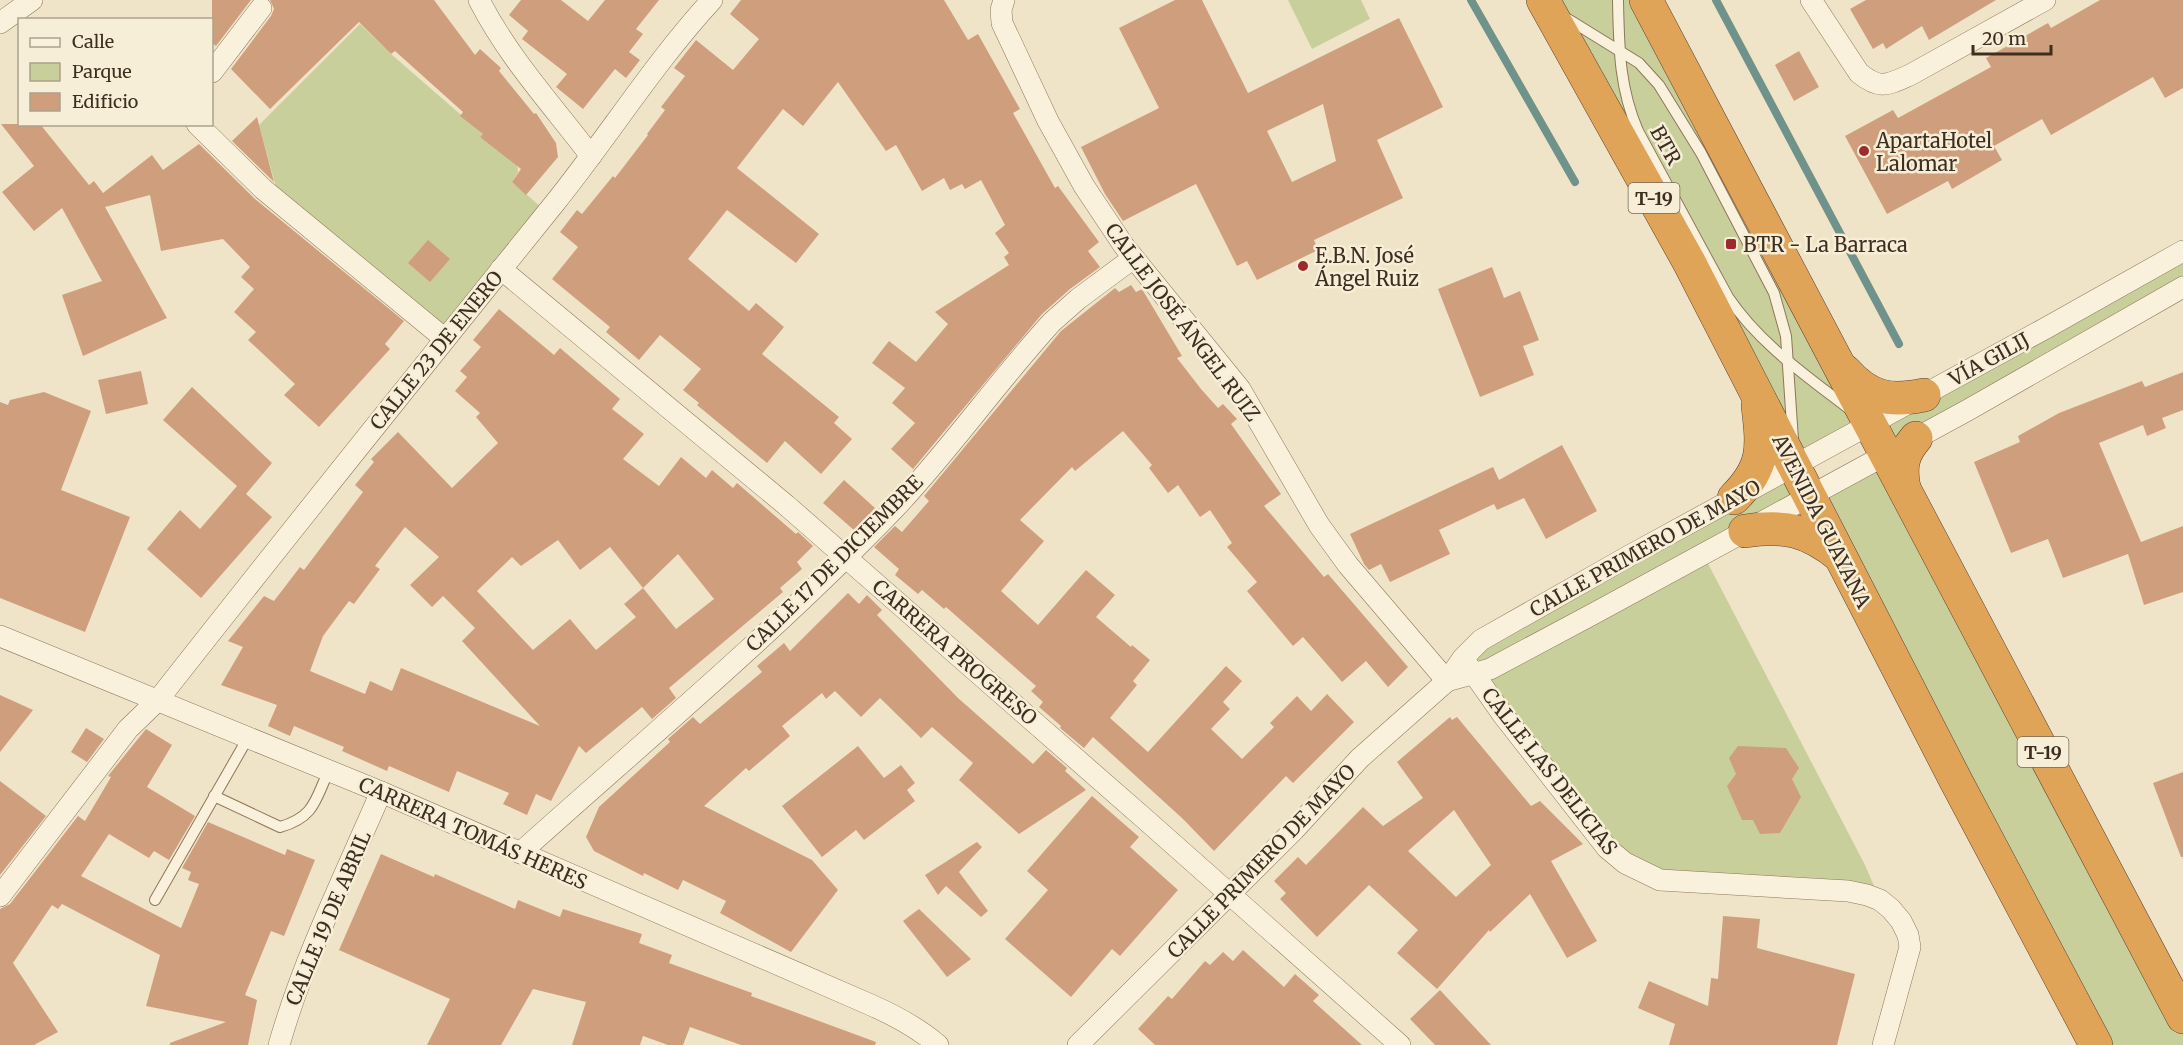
<svg xmlns="http://www.w3.org/2000/svg" width="2183" height="1045" font-family="Merriweather,serif">
<style>
.green{fill:#c9cf9b;fill-rule:evenodd}
.lines{fill:none;stroke-linecap:round;stroke-linejoin:round}
.stream{stroke:#6f938a;stroke-width:8}
.building{fill:#cf9f7d;fill-rule:evenodd}
.lane-casing{stroke:#8d765c;stroke-width:12}
.street-casing{stroke:#8d765c;stroke-width:22}
.highway-casing{stroke:#5b4430;stroke-width:34}
.lane{stroke:#faf1dc;stroke-width:10}
.street{stroke:#faf1dc;stroke-width:21}
.highway{stroke:#e0a458;stroke-width:33}
.poi-dot{fill:#9e2a2b;stroke:#f7eed8;stroke-width:2}
.labels{text-anchor:middle;dominant-baseline:central;stroke-width:5;stroke-linejoin:round;paint-order:stroke}
.shield{fill:#f7eed8;stroke:#756857;stroke-width:1.5}
.shield-label{font-size:18px;font-weight:bold;fill:#3d2e20}
.poi-label{font-size:20px;fill:#3d2e20;stroke:#f7eed8;text-anchor:start}
.street-label{font-size:20px;fill:#3d2e20;stroke:#f7eed8}
</style>
<rect width="100%" height="100%" fill="#f0e4c8"/>
<g class="green">
<polygon points="1288,0 1361,0 1370,19 1312,49"/>
<path d="M 1543,0 L 1646,0 L 1870,424 L 2183,251 L 2183,287 L 1886,454 L 2183,1017 L 2183,1045 L 2096,1045 L 1810,496 L 1703,554 L 1865,865 L 1880,900 L 1660,880 L 1625,863 L 1463,658 L 1794,466 ZM 1870,424 L 1886,454 L 1810,496 L 1794,466 Z"/>
<polygon points="360,24 391,54 483,134 480,137 517,159 518,172 512,182 547,212 445,339 276,187 259,125"/>
</g>
<g class="lines">
<g class="stream">
<polyline points="1471,0 1575,182"/>
<polyline points="1716,0 1899,344"/>
</g>
</g>
<g class="building">
<polygon points="212,0 251,0 216,46 212,43"/>
<polygon points="270,0 434,0 475,55 480,49 501,68 499,71 534,114 536,113 556,143 558,157 526,195 512,182 521,169 480,137 483,134 460,116 463,112 395,51 391,54 359,22 270,109 231,69 271,16 274,9"/>
<polygon points="521,0 561,0 588,21 605,0 659,0 636,29 643,34 629,52 640,60 626,78 615,69 583,109 556,87 567,74 522,39 528,31 509,15"/>
<polygon points="741,0 944,0 968,40 978,34 1020,109 1013,113 1055,188 1058,186 1099,242 1088,251 1100,267 1070,289 1042,314 913,469 891,449 915,423 892,403 905,388 872,363 889,341 916,362 948,324 935,312 1009,265 1004,257 1009,253 995,233 1005,225 981,180 965,189 962,184 950,190 944,178 922,191 896,145 886,151 838,82 803,126 783,109 737,168 819,234 796,263 727,210 688,259 749,311 756,303 784,327 762,354 839,417 834,423 852,439 821,474 785,441 767,463 697,405 699,403 683,390 701,369 660,335 639,360 606,332 610,327 552,279 578,247 560,232 577,210 582,214 613,176 615,178 648,135 647,134 665,110 661,107 685,76 674,68 696,40 733,70 759,39 730,14"/>
<path d="M 1175,0 L 1202,0 L 1248,93 L 1399,18 L 1443,107 L 1377,140 L 1403,198 L 1314,240 L 1318,250 L 1257,280 L 1247,261 L 1237,266 L 1196,184 L 1123,221 L 1105,194 L 1081,147 L 1159,108 L 1119,28 ZM 1323,104 L 1336,161 L 1292,182 L 1267,131 Z"/>
<polygon points="1866,0 1996,0 1929,40 1922,26 1886,49 1883,43 1873,49 1850,9"/>
<polygon points="2100,0 2183,0 2183,88 2165,98 2153,77 2051,135 2042,119 1994,146 2002,160 1952,189 1948,181 1887,214 1845,136 1893,110 1898,118 1991,67 1986,58 2048,23 2051,28"/>
<polygon points="1799,51 1819,87 1794,101 1775,65"/>
<polygon points="257,117 274,182 232,141"/>
<polygon points="1,124 40,124 89,185 94,181 103,193 152,155 163,170 199,144 255,199 404,321 385,344 390,349 319,427 284,395 295,384 248,340 256,332 234,312 254,289 241,277 250,267 223,239 161,251 150,195 105,207 167,318 83,356 62,295 102,281 62,208 34,231 2,192 34,166"/>
<polygon points="428,240 450,259 430,282 408,263"/>
<polygon points="1492,267 1504,298 1520,291 1539,340 1523,346 1534,375 1480,397 1438,289"/>
<polygon points="1131,285 1136,292 1142,289 1182,356 1177,358 1201,389 1218,408 1223,404 1237,419 1231,424 1281,494 1264,506 1324,577 1328,574 1408,667 1388,687 1366,661 1342,682 1303,637 1293,646 1247,591 1257,582 1227,547 1232,543 1210,510 1200,517 1178,485 1168,493 1149,468 1152,465 1123,431 1075,471 1072,467 1020,520 1044,541 1001,591 1038,625 1086,570 1115,595 1096,617 1131,647 1132,645 1150,660 1133,681 1137,685 1110,718 1148,752 1226,666 1242,681 1223,702 1230,709 1211,729 1242,759 1274,727 1270,723 1297,696 1311,711 1327,694 1354,722 1293,783 1286,776 1214,851 1183,819 1093,737 1084,748 1060,728 1061,726 1039,707 1043,702 1031,691 1036,686 946,607 944,609 922,590 918,594 895,575 899,569 874,547 895,526 902,532 929,501 924,496 1061,331 1115,288 1119,292"/>
<path d="M 499,309 L 554,355 L 560,348 L 620,399 L 612,409 L 644,434 L 623,459 L 659,486 L 681,457 L 706,478 L 712,470 L 733,488 L 737,483 L 796,534 L 798,532 L 813,546 L 797,562 L 802,569 L 780,588 L 783,592 L 669,688 L 676,698 L 652,719 L 642,707 L 586,753 L 579,746 L 551,801 L 536,794 L 527,815 L 503,804 L 509,793 L 457,771 L 449,792 L 389,766 L 387,771 L 342,751 L 344,747 L 294,726 L 290,736 L 268,726 L 277,705 L 221,685 L 243,647 L 228,641 L 264,596 L 274,601 L 300,567 L 304,570 L 363,492 L 355,485 L 374,462 L 371,459 L 398,432 L 452,488 L 498,443 L 476,417 L 480,413 L 455,391 L 467,377 L 460,371 L 481,347 L 473,340 ZM 405,527 L 439,557 L 410,585 L 432,607 L 443,596 L 475,628 L 462,641 L 540,726 L 401,668 L 392,691 L 370,681 L 365,694 L 310,671 L 323,636 L 349,601 L 354,604 L 380,569 L 375,566 ZM 558,540 L 580,570 L 610,547 L 643,588 L 624,604 L 636,617 L 596,650 L 570,619 L 533,650 L 477,591 L 512,557 L 521,566 ZM 678,554 L 714,599 L 676,629 L 643,588 Z"/>
<polygon points="141,371 148,404 106,414 98,380"/>
<polygon points="2183,372 2183,410 2162,418 2166,428 2147,436 2143,425 2099,443 2141,542 2183,526 2183,592 2144,605 2128,554 2063,578 2048,539 2011,553 1974,462 2020,442 2018,436 2059,413 2142,381 2145,387"/>
<polygon points="192,387 272,463 246,494 272,517 201,598 147,549 180,510 200,529 237,486 163,420"/>
<polygon points="44,392 91,411 61,490 130,517 85,632 0,598 0,402 8,405 10,400"/>
<polygon points="1562,445 1597,511 1546,539 1524,498 1497,510 1494,504 1439,530 1450,554 1390,582 1381,564 1369,570 1364,564 1350,534 1493,467 1499,480"/>
<polygon points="844,480 876,509 855,531 823,503"/>
<polygon points="848,593 859,604 867,595 882,610 877,615 958,698 1033,764 1046,750 1067,768 1065,771 1086,790 1019,834 959,780 973,763 932,727 921,738 880,698 861,717 835,691 826,699 822,693 782,726 790,736 749,771 746,768 704,806 812,860 838,890 791,952 720,913 726,901 683,880 678,890 644,873 643,876 594,851 586,837 599,807 670,742 668,739 693,717 700,724 762,672 757,666 784,643 790,651"/>
<polygon points="0,695 33,710 0,752"/>
<path d="M 1450,717 L 1452,720 L 1457,717 L 1531,806 L 1540,801 L 1583,844 L 1551,861 L 1597,941 L 1567,958 L 1530,894 L 1490,932 L 1489,930 L 1437,989 L 1397,953 L 1418,930 L 1369,885 L 1317,937 L 1280,899 L 1286,893 L 1274,881 L 1298,857 L 1306,865 L 1363,807 L 1383,826 L 1423,798 L 1397,762 ZM 1454,810 L 1491,865 L 1456,897 L 1408,851 Z"/>
<polygon points="86,728 104,739 87,762 71,752"/>
<polygon points="146,729 172,745 147,787 195,816 169,860 154,851 149,858 109,834 81,876 181,928 199,884 188,880 191,872 182,868 208,822 285,855 287,849 315,860 284,936 271,931 245,995 257,1000 248,1045 170,1045 170,1043 226,1022 146,1006 160,955 62,904 58,909 52,905 13,963 58,1032 34,1045 0,1045 0,909 10,904 78,816 85,821 111,777 108,776"/>
<polygon points="858,746 884,778 901,765 915,783 907,790 915,801 864,840 856,830 822,857 782,806"/>
<polygon points="1738,746 1786,748 1799,768 1792,779 1801,797 1780,833 1760,834 1753,820 1742,820 1727,786 1736,774 1729,758"/>
<polygon points="2183,772 2183,857 2181,857 2153,783"/>
<polygon points="0,781 46,816 0,875"/>
<polygon points="1092,796 1139,837 1130,847 1178,890 1120,956 1112,949 1071,997 1005,939 1048,890 1027,871"/>
<polygon points="977,842 982,847 959,872 988,911 981,917 946,886 938,895 925,875"/>
<polygon points="381,854 434,877 435,874 515,909 518,900 560,917 563,909 642,934 639,943 672,955 669,963 752,993 751,996 876,1042 875,1045 741,1045 690,1027 683,1045 668,1045 643,1036 640,1045 572,1045 586,1002 533,989 501,1045 427,1045 450,999 339,950"/>
<polygon points="919,909 971,959 947,977 903,921"/>
<polygon points="1723,916 1760,919 1757,948 1855,974 1837,1045 1669,1045 1675,1024 1638,1008 1649,981 1708,1006 1711,978 1718,979"/>
<polygon points="1243,950 1284,987 1295,974 1319,995 1313,1001 1362,1045 1155,1045 1138,1029 1168,996 1172,999 1205,961 1210,965 1223,952 1233,961"/>
<polygon points="1440,990 1491,1045 1435,1045 1410,1019"/>
</g>
<g class="lines">
<defs>
<g id="lane">
<path d="M 1618,0 C 1619,47 1619,87 1638,131 L 1728,297 C 1759,343 1804,374 1848,408"/>
<polyline points="1563,16 1639,63 1659,85 1701,153 1774,293 1786,336 1793,440"/>
<path d="M 214,796 L 280,827 C 315,817 315,800 329,770"/>
<polyline points="155,900 249,736"/>
</g>
<g id="street">
<path d="M 479,0 C 508,57 552,105 591,156"/>
<polyline points="1004,0 1001,10 1002,23 1048,121 1084,186 1124,246 1240,389 1319,525 1348,565 1447,681"/>
<path d="M 1811,0 L 1859,73 C 1880,90 1887,85 1910,75 L 2045,0"/>
<polyline points="0,23 32,0"/>
<polyline points="212,72 261,8"/>
<polyline points="197,124 263,189 445,339"/>
<polyline points="501,269 786,505 1146,820 1400,1045"/>
<path d="M 0,636 L 381,792 L 871,1005 C 896,1016 917,1027 938,1045"/>
<polyline points="1467,664 1503,715 1607,848 1625,863 1660,880 1848,891 1867,895 1880,900 1891,909 1901,921 1908,935 1910,947 1883,1045"/>
<polyline points="1447,681 1490,669 1593,614 1968,410 2183,287"/>
<path d="M 520,853 C 646,740 776,631 894,509 C 950,450 997,382 1052,322 L 1078,299 L 1132,259"/>
<path d="M 0,896 L 128,729 L 158,700 C 289,533 421,369 554,204 C 608,137 654,63 712,0"/>
<path d="M 279,1045 C 304,958 345,875 381,792"/>
<polyline points="1078,1045 1294,830 1360,758 1447,681 1463,658 1481,640 1629,556 2046,328 2183,251"/>
</g>
<g id="highway">
<polyline points="1543,0 1689,262 1956,781 2096,1045"/>
<polyline points="1646,0 2183,1017"/>
<path d="M 1845,371 C 1869,398 1889,402 1924,395"/>
<path d="M 1904,488 C 1900,467 1902,454 1916,438"/>
<path d="M 1734,498 C 1765,467 1763,448 1758,406"/>
<path d="M 1745,531 C 1785,525 1808,530 1840,556"/>
</g>
</defs>
<use href="#lane" class="lane-casing"/>
<use href="#street" class="street-casing"/>
<use href="#highway" class="highway-casing"/>
<use href="#lane" class="lane"/>
<use href="#street" class="street"/>
<use href="#highway" class="highway"/>
</g>
<g class="poi-dot">
<circle cx="1864" cy="151" r="6"/>
<rect x="1725" y="238" width="12" height="12" rx="3"/>
<circle cx="1303" cy="266" r="6"/>
</g>
<g class="labels">
<g class="shield">
<rect x="1628.5" y="183" width="51" height="30" rx="4.5"/>
<rect x="2017.5" y="737" width="51" height="30" rx="4.5"/>
</g>
<g class="shield-label">
<text x="1654" y="198">T-19</text>
<text x="2043" y="752">T-19</text>
</g>
<g class="poi-label">
<text x="1876" y="140">ApartaHotel<tspan x="1876" dy="23">Lalomar</tspan></text>
<text x="1743" y="244">BTR - La Barraca</text>
<text x="1315" y="255">E.B.N. José<tspan x="1315" dy="23">Ángel Ruiz</tspan></text>
</g>
<g class="street-label">
<text transform="translate(1666 145) rotate(61)">BTR</text>
<text transform="translate(1183 322) rotate(53)">CALLE JOSÉ ÁNGEL RUIZ</text>
<text transform="translate(436 350) rotate(-51)">CALLE 23 DE ENERO</text>
<text transform="translate(1989 359) rotate(-29)">VÍA GILIJ</text>
<text transform="translate(1822 521) rotate(63)">AVENIDA GUAYANA</text>
<text transform="translate(1645 548) rotate(-29)">CALLE PRIMERO DE MAYO</text>
<text transform="translate(834 563) rotate(-45)">CALLE 17 DE DICIEMBRE</text>
<text transform="translate(955 652) rotate(41)">CARRERA PROGRESO</text>
<text transform="translate(1550 771) rotate(52)">CALLE LAS DELICIAS</text>
<text transform="translate(473 833) rotate(24)">CARRERA TOMÁS HERES</text>
<text transform="translate(1261 861) rotate(-46)">CALLE PRIMERO DE MAYO</text>
<text transform="translate(328 918) rotate(-67)">CALLE 19 DE ABRIL</text>
</g>
</g>
<rect x="18" y="18" width="195" height="108" fill="#f7eed8" stroke="#ada18e" stroke-width="1.5"/>
<rect x="30" y="38" width="30" height="9" fill="#faf1dc" stroke="#ada18e" stroke-width="1.5"/>
<text x="72" y="48" font-size="18" fill="#3d2e20">Calle</text>
<rect x="30" y="63" width="30" height="18" fill="#c9cf9b" stroke="#ada18e" stroke-width="1.5"/>
<text x="72" y="78" font-size="18" fill="#3d2e20">Parque</text>
<rect x="30" y="93" width="30" height="18" fill="#cf9f7d" stroke="#ada18e" stroke-width="1.5"/>
<text x="72" y="108" font-size="18" fill="#3d2e20">Edificio</text>
<path d="M1973 45v9h78v-9" fill="none" stroke="#3d2e20" stroke-width="3"/>
<text x="1982" y="45" font-size="18" fill="#3d2e20" stroke="#f7eed8" stroke-width="4.5" paint-order="stroke">20 m</text>
</svg>
